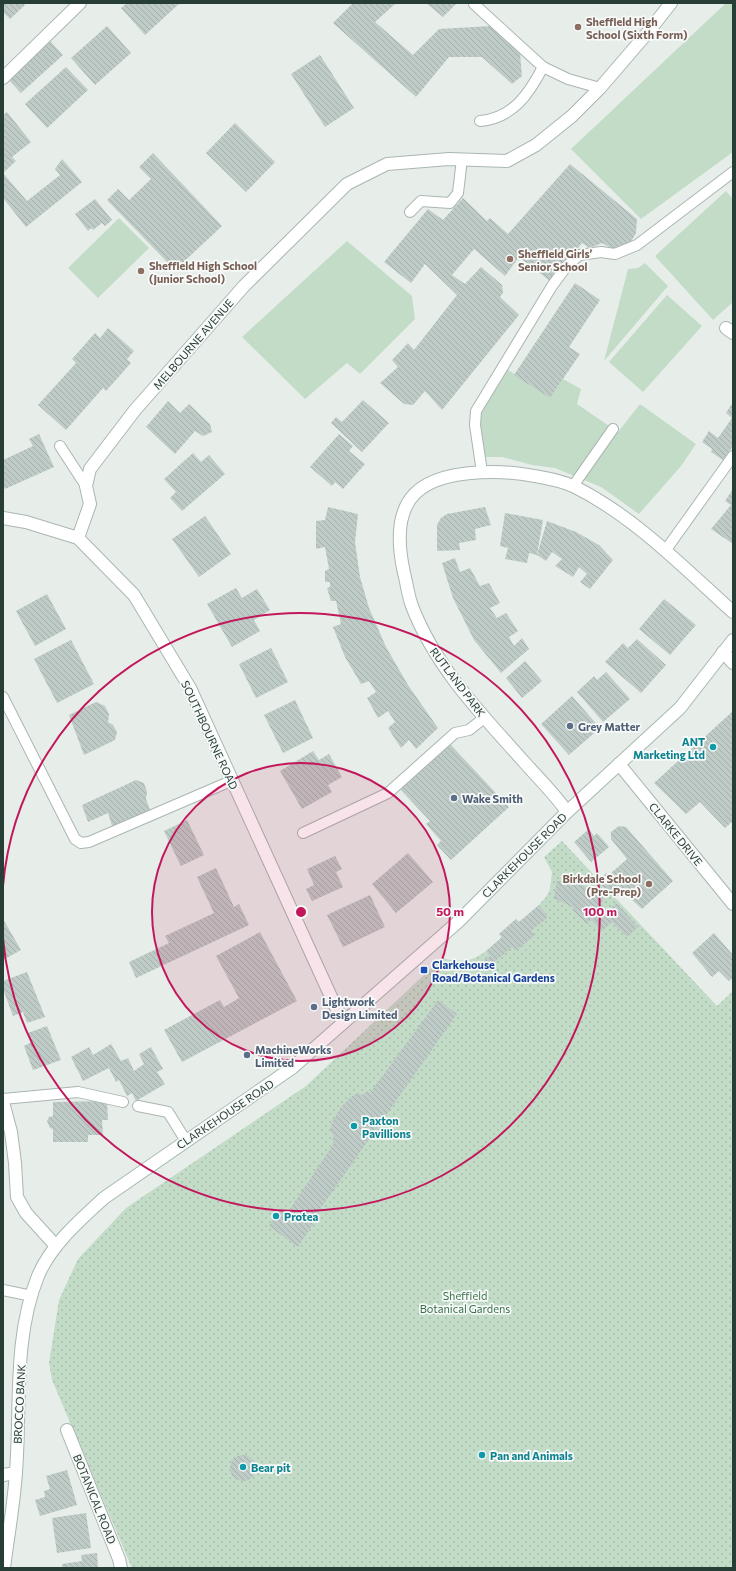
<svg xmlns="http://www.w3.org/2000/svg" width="736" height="1571" font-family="Commissioner,sans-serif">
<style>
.grass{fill:#c3dcc8}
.garden{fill:url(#garden-dots)}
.building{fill:url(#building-back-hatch)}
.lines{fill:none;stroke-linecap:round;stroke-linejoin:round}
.service-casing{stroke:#aab6b1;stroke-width:12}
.minor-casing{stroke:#aab6b1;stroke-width:14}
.secondary-casing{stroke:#a6b8b1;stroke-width:14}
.service{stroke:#fff;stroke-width:10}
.minor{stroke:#fff;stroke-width:12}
.secondary{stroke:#fff;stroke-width:12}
.ring{fill:none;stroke:#c2185b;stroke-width:2}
.education-dot{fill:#8d6e63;stroke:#f7faf9;stroke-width:1.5}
.service-dot{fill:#5c6f8a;stroke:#f7faf9;stroke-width:1.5}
.culture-dot{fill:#0f9aa8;stroke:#f7faf9;stroke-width:1.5}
.transit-dot{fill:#1a4fb4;stroke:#f7faf9;stroke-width:1.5}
.labels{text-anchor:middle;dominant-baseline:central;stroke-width:3.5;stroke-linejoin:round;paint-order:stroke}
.education-label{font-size:11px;font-weight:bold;fill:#785e54;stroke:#f7faf9;text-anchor:start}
.street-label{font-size:11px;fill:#273e37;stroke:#f7faf9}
.service-label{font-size:11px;font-weight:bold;fill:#4e5e75;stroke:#f7faf9;text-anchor:start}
.culture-label{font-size:11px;font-weight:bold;fill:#0d838f;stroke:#f7faf9;text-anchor:start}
.transit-label{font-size:11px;font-weight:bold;fill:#164399;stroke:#f7faf9;text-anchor:start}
.park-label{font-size:11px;fill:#367148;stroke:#f7faf9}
.centre{fill:#c2185b;stroke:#f7faf9;stroke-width:2}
.ring-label{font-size:12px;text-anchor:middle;font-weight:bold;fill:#c2185b;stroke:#f7faf9;stroke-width:3.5;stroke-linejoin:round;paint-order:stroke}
</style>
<defs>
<pattern id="garden-dots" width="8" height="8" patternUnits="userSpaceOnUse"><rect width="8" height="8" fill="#c3dcc8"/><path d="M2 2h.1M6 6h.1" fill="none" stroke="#a8beac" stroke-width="1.8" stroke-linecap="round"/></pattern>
<pattern id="building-back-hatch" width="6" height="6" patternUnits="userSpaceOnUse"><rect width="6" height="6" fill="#bfcbc6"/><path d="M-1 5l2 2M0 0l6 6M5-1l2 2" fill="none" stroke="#a4afab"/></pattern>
</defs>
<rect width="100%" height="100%" fill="#e7eeea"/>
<g class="grass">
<polygon points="726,3 733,3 733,152 641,219 571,149"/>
<polygon points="726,191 733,199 733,302 713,320 655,256"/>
<polygon points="119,218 149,248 98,298 68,268"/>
<polygon points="347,241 412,296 415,319 360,374 347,363 305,399 242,337"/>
<polygon points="645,263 668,286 604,361 628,269 638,268"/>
<polygon points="667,295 702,326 643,392 609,362"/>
<polygon points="504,367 550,398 563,379 581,389 577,404 618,432 640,404 696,444 681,466 639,514 601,487 555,468 532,465 502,457 480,457 476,411"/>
</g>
<path class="garden" d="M 562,841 L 717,1006 L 733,991 L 733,1568 L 132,1568 L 52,1380 L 49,1363 L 59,1300 L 78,1259 L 126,1208 L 306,1086 L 442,958 C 472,966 480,956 502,938 L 499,934 L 516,919 L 519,922 L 539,905 L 546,897 L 550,889 L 552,872 L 544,857 Z"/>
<g class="building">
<polygon points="3,3 23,3 25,5 10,19 3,12"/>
<polygon points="127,3 180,3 145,35 121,8"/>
<polygon points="353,3 396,3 375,22 413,55 439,29 491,26 520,53 522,76 512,84 482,57 449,57 416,97 333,23"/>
<polygon points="426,3 457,3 443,17"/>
<polygon points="107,26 131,53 95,85 71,58"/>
<polygon points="50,41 63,55 21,93 8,79"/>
<polygon points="320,55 354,108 325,127 291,74"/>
<polygon points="66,67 88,90 47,128 25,104"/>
<polygon points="7,112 31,142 12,157 16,161 3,173 3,115"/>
<polygon points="235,123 275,162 246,192 206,153"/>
<polygon points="153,153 222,226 175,270 107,200 118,189 129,200 151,179 139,167"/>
<polygon points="62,159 82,182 26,227 3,198 3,173 27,201 60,175 55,169"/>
<polygon points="570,164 637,219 636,233 629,245 615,250 602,243 590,248 582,243 550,281 519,257 505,276 474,249 452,275 465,284 481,267 502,285 503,293 500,297 519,315 442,410 425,391 413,405 404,404 380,383 398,367 392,360 408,343 414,350 457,295 425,264 411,283 384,262 428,209 443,220 463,198 487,221 490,218 508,234"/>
<polygon points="95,199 112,220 105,226 102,223 93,230 91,228 88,231 75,214"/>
<polygon points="575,283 600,300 569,347 580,354 550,398 514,375"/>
<polygon points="108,328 134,351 127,359 131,363 106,391 103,388 66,430 38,405 76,363 72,359 95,333 100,338"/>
<polygon points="363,400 389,423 362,452 331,423 336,417 342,422"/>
<polygon points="168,401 180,413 189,404 210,424 212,432 203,436 195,431 175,454 146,427"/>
<polygon points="733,402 733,446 723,460 711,452 712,449 702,442 709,431 718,438 732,418 726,413"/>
<polygon points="39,434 54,467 5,489 3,485 3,460 33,446 29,439"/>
<polygon points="339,434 353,446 349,451 365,464 343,489 335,482 332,486 310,467"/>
<polygon points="193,453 201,462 209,455 225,474 182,511 170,498 176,492 164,479"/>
<polygon points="733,489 733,544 711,529 731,505 725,501"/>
<polygon points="328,507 358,514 355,542 360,577 369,608 386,647 408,685 438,728 416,749 409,740 401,748 388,728 395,722 388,711 378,718 367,698 376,692 369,681 361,684 345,657 333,627 341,624 336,601 331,601 327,588 330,587 330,582 325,582 325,571 329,569 325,547 316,549 316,521 325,520"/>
<polygon points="485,507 491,525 475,529 476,540 459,543 460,550 437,551 437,525 441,518 447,514"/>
<polygon points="505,513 543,520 537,555 529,553 527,563 505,559 508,548 500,546"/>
<polygon points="205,516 231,554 199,577 172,539"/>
<polygon points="547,521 576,532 599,545 613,560 590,589 580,582 587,574 579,567 573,577 555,566 562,559 552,552 546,561 537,555"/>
<polygon points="455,558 460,572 470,568 480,586 489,583 500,603 490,608 497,618 506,613 518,631 509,637 514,646 522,638 529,649 501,673 474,640 453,598 442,563"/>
<polygon points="236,588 242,598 257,589 270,610 254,620 260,631 232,647 207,604"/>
<polygon points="47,594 66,629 35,646 16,611"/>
<polygon points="664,599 696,625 670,655 639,629"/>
<polygon points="637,639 666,665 641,693 605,662 623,643 628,648"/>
<polygon points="71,640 94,684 57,703 34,659"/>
<polygon points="271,648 288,682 256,698 239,664"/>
<polygon points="525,661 542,681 522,698 506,678"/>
<polygon points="606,672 630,699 603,722 577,692 594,676 597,680"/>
<polygon points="572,696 600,728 569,755 541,724"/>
<polygon points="295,700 313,738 283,753 264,715"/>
<polygon points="96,702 105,706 109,714 108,722 113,725 117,732 115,740 84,755 69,715"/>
<polygon points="733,711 733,821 725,828 700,802 686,814 654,783"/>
<polygon points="449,743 509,807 451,860 437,845 441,841 426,824 430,821 399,788"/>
<polygon points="313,751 319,760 329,754 342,777 328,785 332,792 302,809 280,771"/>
<polygon points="136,780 144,783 147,792 146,799 151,813 113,829 108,813 88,822 82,805"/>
<polygon points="187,820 204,855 181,866 164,831"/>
<polygon points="619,826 626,827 673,881 642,909 623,892 615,898 598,882 606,873 609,875 627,859 611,839 611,832"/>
<polygon points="589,829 594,836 597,833 609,847 591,862 574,842"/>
<polygon points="408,853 433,882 396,913 372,884"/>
<polygon points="335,856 342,869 336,872 343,887 312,901 306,889 314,885 307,869"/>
<polygon points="216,868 234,907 239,904 249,925 136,978 129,962 169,943 165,936 214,913 197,877"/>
<polygon points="557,881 564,881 574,884 581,884 590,891 593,887 604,900 599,904 607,913 616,903 638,927 627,937 612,922 602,931 591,920 587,924 572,910 574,908 554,898"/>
<polygon points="370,895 385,927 343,947 327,915"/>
<polygon points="539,905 548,917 531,931 534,936 515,951 512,947 487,968 482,962 490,956 486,951 502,937 499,934 516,919 519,922"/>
<polygon points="3,919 21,950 3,960"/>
<polygon points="260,932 297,1001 182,1062 164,1030 220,1000 224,1007 239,998 216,956"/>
<polygon points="714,933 733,955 733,978 729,981 719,971 712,977 692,953"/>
<polygon points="27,972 45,1017 27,1023 23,1012 13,1016 3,989 3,981"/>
<polygon points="438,1000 457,1014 311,1222 313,1224 298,1247 269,1226 282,1208 288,1212 334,1143 332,1140 334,1136 330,1131 332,1122 341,1107 351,1097 358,1093 363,1095 367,1091 370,1093"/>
<polygon points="47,1026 61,1060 33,1070 24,1046 32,1042 28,1033"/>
<polygon points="111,1044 121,1061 128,1058 134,1071 144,1064 139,1054 151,1047 163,1069 157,1072 165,1084 136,1101 132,1093 127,1096 119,1080 116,1082 109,1068 83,1081 71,1057 89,1047 93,1055"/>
<polygon points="107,1101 108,1120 102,1120 103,1135 88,1135 88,1142 53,1142 53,1129 50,1128 47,1121 49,1117 53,1116 53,1102"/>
<circle cx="243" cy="1468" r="13"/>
<polygon points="67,1470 77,1505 40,1516 35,1500 45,1497 44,1491 50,1489 46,1476"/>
<polygon points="86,1513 91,1548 57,1553 52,1518"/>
<polygon points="97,1553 98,1568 62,1568 62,1564 82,1561 81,1555"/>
</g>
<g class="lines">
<defs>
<g id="service">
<polyline points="474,4 543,67 568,79 600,88"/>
<path d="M 480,121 C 513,118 529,94 543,67"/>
<polyline points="410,212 421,201 450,203 458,193 462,159"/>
<polyline points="60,446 86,486"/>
<polyline points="482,472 475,425 476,411 552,286 566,267 579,255 601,252 615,254 637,245 733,172"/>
<polyline points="573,486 613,429"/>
<polyline points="665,551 733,456"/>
<polyline points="3,697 75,839 81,843 89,842 231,781"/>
<polyline points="303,833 388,793 455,733 469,730 484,718"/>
<polyline points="3,1099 78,1092 123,1102"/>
<polyline points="138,1106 168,1112 186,1141"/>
<polyline points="3,1290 32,1296"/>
</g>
<g id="minor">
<polyline points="3,78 80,3"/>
<polyline points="726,328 733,333"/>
<polyline points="3,518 26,522 78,538 134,595 190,688 343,1023"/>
<polyline points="78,538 90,504 86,486 90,469 135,410 244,286 347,184 387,164 449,159 507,161 536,145 572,116 600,88 649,31 671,3"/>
<polyline points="723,652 733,663"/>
<polyline points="619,764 733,904"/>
<path d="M 567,812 C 555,794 539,779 525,763 C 483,716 435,667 412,606 C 408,596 407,584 404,573 C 387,496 420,472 494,472 C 514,472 557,478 575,487 C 635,517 684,568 733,612"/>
<polyline points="3,1102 11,1132 15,1163 17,1197 26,1213 56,1246"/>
<polyline points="67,1430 119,1559 121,1568"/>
<polyline points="3,1475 16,1473"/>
</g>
<path id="secondary" d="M 4,1568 C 8,1536 14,1504 16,1472 C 21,1407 13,1338 38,1276 C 51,1245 79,1221 104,1198 L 292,1068 L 343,1023 L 459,921 L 567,812 L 680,708 L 733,640"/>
</defs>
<use href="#service" class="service-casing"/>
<use href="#minor" class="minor-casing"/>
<use href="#secondary" class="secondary-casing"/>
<use href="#service" class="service"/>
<use href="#minor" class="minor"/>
<use href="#secondary" class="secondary"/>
</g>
<circle cx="301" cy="912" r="149" fill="#c2185b" fill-opacity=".12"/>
<g class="ring">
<circle cx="301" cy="912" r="149"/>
<path d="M3 886A299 299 0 1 1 3 938"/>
</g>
<g class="education-dot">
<circle cx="578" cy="27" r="4"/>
<circle cx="510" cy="259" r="4"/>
<circle cx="141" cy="271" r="4"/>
<circle cx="649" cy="884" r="4"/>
</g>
<g class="service-dot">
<circle cx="570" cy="726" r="4"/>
<circle cx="454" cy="798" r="4"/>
<circle cx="314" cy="1007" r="4"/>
<circle cx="247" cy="1055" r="4"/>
</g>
<g class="culture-dot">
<circle cx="713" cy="747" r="4"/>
<circle cx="354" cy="1126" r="4"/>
<circle cx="276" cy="1216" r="4"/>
<circle cx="482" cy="1455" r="4"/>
<circle cx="243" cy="1467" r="4"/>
</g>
<rect class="transit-dot" x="420" y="966" width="8" height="8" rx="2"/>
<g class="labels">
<g class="education-label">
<text x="586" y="21">Sheffield High<tspan x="586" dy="13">School (Sixth Form)</tspan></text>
<text x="518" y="253">Sheffield Girls’<tspan x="518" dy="13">Senior School</tspan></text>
<text x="149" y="265">Sheffield High School<tspan x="149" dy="13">(Junior School)</tspan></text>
<text x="641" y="878" text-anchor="end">Birkdale School<tspan x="641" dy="13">(Pre-Prep)</tspan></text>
</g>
<g class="street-label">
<text transform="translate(193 344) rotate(-49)">MELBOURNE AVENUE</text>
<text transform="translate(458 682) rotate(53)">RUTLAND PARK</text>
<text transform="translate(210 735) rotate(65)">SOUTHBOURNE ROAD</text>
<text transform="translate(676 834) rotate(51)">CLARKE DRIVE</text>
<text transform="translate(524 855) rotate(-45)">CLARKEHOUSE ROAD</text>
<text transform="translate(225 1114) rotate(-34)">CLARKEHOUSE ROAD</text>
<text transform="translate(19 1404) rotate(-87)">BROCCO BANK</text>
<text transform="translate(95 1499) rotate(68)">BOTANICAL ROAD</text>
</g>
<g class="service-label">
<text x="578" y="726">Grey Matter</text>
<text x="462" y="798">Wake Smith</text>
<text x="322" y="1001">Lightwork<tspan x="322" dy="13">Design Limited</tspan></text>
<text x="255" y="1049">MachineWorks<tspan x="255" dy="13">Limited</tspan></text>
</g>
<g class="culture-label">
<text x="705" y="741" text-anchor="end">ANT<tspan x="705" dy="13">Marketing Ltd</tspan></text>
<text x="362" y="1120">Paxton<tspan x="362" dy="13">Pavillions</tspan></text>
<text x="284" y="1216">Protea</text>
<text x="490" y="1455">Pan and Animals</text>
<text x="251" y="1467">Bear pit</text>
</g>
<g class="transit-label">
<text x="432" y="964">Clarkehouse<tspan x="432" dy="13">Road/Botanical Gardens</tspan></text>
</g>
<g class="park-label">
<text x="465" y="1295">Sheffield<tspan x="465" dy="13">Botanical Gardens</tspan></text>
</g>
</g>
<circle cx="301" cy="912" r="6" class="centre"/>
<g class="ring-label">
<text x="450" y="916">50 m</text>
<text x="600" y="916">100 m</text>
</g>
<rect width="736" height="1571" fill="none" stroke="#273e37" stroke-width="8"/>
</svg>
